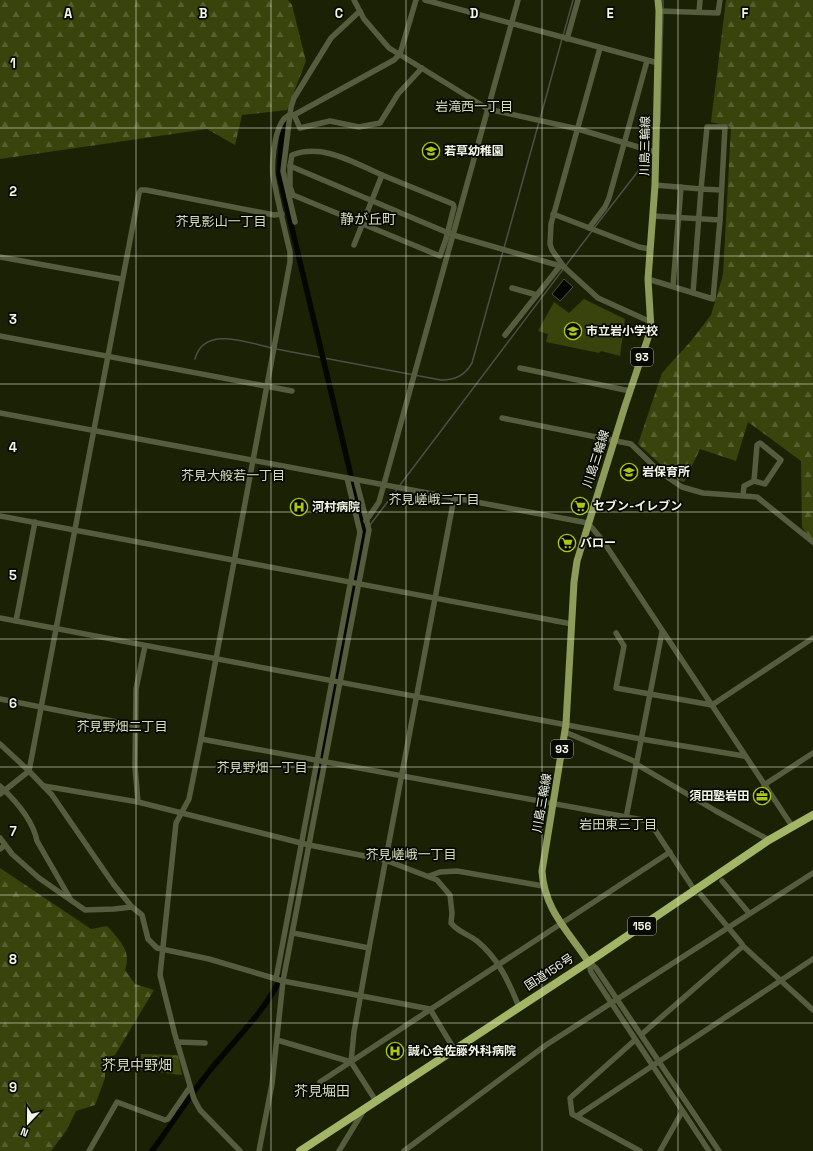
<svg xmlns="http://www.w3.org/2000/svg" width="813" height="1151" font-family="'Space Grotesk','Noto Sans JP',sans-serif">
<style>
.forest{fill:url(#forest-firs)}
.park{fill:url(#park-crowns)}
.pitch{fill:#39430c}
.water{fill:#040700;stroke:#4b4f45}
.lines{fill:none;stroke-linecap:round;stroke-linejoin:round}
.stream{stroke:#4b4f45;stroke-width:1.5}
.canal{stroke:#040700;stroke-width:5.5}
.minor{stroke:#555d3e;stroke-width:5.5}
.major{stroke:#8d9c5b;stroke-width:7}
.highway{stroke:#a3b566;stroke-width:8}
.grid{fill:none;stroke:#f1f6e5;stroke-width:1;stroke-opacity:0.55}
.labels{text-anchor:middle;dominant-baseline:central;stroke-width:3.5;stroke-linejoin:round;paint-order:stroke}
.shield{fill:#070902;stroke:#abafa1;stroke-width:1}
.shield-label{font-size:11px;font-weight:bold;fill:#f1f6e5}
.street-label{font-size:12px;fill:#f1f6e5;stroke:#070902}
.poi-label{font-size:12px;font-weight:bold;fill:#f1f6e5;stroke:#070902;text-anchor:start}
.neighbourhood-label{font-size:13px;fill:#d4ddbb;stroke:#070902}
.quarter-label{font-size:14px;fill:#d4ddbb;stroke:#070902}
.grid-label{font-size:13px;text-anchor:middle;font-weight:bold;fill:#f1f6e5;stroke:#070902;stroke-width:3.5;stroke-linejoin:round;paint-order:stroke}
</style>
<defs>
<pattern id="forest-firs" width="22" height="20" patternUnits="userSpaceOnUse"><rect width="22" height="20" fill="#39430c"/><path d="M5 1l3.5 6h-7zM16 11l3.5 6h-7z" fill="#565f2f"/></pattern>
<pattern id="park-crowns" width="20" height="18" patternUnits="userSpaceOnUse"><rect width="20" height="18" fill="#39430c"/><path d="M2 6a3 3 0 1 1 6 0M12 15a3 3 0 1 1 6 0" fill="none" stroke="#565f2f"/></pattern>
</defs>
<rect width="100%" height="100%" fill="#1b2105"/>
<g class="forest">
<polygon points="0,0 288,0 292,5 306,61 287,110 242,115 235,145 207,129 0,159"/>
<polygon points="726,0 813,0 813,546 802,527 801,461 748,422 736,461 700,449 684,482 678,480 638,444 662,373 691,341 711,315 723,275 731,127 711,122"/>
<path d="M 0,868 L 91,929 L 107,926 C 119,940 132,950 125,970 L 135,984 L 154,990 L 115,1055 L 105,1058 L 105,1078 L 95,1105 L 76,1111 L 66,1131 L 51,1151 L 0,1151 Z"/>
</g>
<polygon class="park" points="141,1054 178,1055 182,1075 140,1070"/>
<polygon class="pitch" points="584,299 625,319 620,356 601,351 599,353 546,342 548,334 538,331 554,302 569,313"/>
<polygon class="water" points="564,279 573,287 560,301 552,294"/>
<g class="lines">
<g class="stream">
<polyline points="663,0 663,9"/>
<polyline points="563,36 573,0"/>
<polyline points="540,119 562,39"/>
<polyline points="660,123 663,13"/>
<polyline points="594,228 653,152"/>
<polyline points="504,248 539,122"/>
<path d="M 276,349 L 441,380 C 456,380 465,375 472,363 L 503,251"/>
<path d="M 195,359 C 204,325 248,343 272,348"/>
<polyline points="400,485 592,231"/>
<polyline points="370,525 398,488"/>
</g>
<g class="canal">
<polyline points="283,122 279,174 364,530 319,778"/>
<path d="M 152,1151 C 172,1124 190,1095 211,1069 C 234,1041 266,1010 281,977"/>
</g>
<g class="minor">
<polyline points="354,0 364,19 389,48 488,109 578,129 655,152"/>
<polyline points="425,0 658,63"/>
<polyline points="659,11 718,13 720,0"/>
<polyline points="699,12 700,0"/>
<polyline points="567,39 578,0"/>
<polyline points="600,48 551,224 550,244 552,250 564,267 598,298 651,322"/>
<polyline points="294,115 300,128 330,121 359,127 380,123 398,94 422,68"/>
<path d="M 290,166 L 292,155 C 323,143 354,163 382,175 L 354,245"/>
<polyline points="293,195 290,187 290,166 453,235 564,267"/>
<polyline points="289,196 293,195 440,256 446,239 454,207 453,204 382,175"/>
<polyline points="553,214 639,247 650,249"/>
<polyline points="653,216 720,220"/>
<polyline points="295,222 283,171 291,107 294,98 331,38 360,11"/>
<polyline points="589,228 605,207 609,198 647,61"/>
<polyline points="0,257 121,279"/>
<polyline points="648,279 713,299 720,220 725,127 707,127 701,189 655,185"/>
<polyline points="673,286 681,187"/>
<polyline points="512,288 537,295"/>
<polyline points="693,293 701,189 721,190"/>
<polyline points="505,335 560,266"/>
<polyline points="0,336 292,391"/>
<polyline points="520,368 630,391"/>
<polyline points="0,413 588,523 603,541 792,826"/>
<polyline points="502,418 631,444 660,472 682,487 703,493 757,497 813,542"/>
<polyline points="743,495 744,486 754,481 757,445 760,443 781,460 765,484 754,481"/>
<polyline points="0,516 572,624"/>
<polyline points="366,521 379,502 518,0"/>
<polyline points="0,618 641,739 744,756"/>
<polyline points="16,621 35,522"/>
<polyline points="616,633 624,646 616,688 712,705 813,638"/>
<polyline points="0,699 137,726"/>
<polyline points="565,732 636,762"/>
<polyline points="201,739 648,821 651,824 695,891"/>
<polyline points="0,744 29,771 52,795 114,885 132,907 142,915 148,939 157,948 209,959 283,981 430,1009 454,1049"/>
<polyline points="636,764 716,811 769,840"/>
<polyline points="764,785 813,753"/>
<path d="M 0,786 C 15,800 33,820 37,841 L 71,900"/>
<path d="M 44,786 L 138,802 L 309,845 L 385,860 L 437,880 L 450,895 L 452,913 L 451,923 C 458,932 468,934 477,941 C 498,958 509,982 519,1007"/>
<polyline points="0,794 29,771 139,193 141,190 146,190 274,215 282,214"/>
<polyline points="138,802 135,767 136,689 145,646"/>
<polyline points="626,818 662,632"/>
<polyline points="0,838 12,854 39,878 85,910 114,909 132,907"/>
<polyline points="0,849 5,845"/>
<polyline points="429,876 440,872 457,871 543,886"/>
<polyline points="722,881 749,913"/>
<polyline points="701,895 742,944"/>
<polyline points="293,933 369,948"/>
<polyline points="588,961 596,968 719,1151"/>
<polyline points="588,961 591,972 709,1151"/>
<polyline points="276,979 360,532 347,478"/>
<polyline points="642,1034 743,946 813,1010"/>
<polyline points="277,1040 351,1062 376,1101"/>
<polyline points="635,1040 570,1098 572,1114 640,1151"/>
<polyline points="177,1042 205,1043"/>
<polyline points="351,1062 354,1032 369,948 454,498"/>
<polyline points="320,1082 670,852"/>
<polyline points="577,1116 813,959"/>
<polyline points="89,1151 117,1102 165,1120 168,1119 190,1087"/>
<path d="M 240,1151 L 200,1110 L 194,1099 L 175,1035 L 160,975 L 176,823 L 189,799 L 201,739 L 290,262 L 290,252 C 284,227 278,202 273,176 C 271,163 275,112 294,115 L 394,60 L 400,54 L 416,0"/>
<polyline points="259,1151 272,1084 283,981 369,530 356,480"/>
<polyline points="339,1151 364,1110"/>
<polyline points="404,1151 546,1045 813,873"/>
<polyline points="660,1151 682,1112"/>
</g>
<path class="major" d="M 588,961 C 568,931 544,909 542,871 L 566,724 L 574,582 L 577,561 L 625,406 L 651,329 L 648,279 L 655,185 L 659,11 L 658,0"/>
<polyline class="highway" points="300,1151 599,955 769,840 813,815"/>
</g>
<path class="grid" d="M 136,0 L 136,1151M 271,0 L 271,1151M 406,0 L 406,1151M 542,0 L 542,1151M 678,0 L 678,1151M 0,128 L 813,128M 0,256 L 813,256M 0,384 L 813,384M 0,512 L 813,512M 0,639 L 813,639M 0,767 L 813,767M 0,895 L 813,895M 0,1023 L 813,1023"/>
<defs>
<symbol id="school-ring" viewBox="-11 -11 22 22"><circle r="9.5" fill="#070902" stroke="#abc615" stroke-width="1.5"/><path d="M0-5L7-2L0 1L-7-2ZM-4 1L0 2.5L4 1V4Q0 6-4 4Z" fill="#abc615"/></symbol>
<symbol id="supermarket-ring" viewBox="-11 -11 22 22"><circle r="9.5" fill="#070902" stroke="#abc615" stroke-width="1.5"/><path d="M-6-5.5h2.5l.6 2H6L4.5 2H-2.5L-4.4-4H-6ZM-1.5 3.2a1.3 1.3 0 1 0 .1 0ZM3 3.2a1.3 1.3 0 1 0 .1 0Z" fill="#abc615"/></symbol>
<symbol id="hospital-ring" viewBox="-11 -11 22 22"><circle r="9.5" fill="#070902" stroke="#abc615" stroke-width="1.5"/><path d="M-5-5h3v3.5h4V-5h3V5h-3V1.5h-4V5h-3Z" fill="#abc615"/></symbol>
<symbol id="office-ring" viewBox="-11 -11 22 22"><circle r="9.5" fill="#070902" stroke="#abc615" stroke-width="1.5"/><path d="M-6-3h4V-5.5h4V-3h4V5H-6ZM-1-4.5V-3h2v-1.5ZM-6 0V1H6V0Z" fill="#abc615"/></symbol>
</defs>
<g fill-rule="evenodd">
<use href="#school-ring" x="421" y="141" width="20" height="20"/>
<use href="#school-ring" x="563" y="321" width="20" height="20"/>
<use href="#school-ring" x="619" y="462" width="20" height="20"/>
<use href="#supermarket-ring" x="570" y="496" width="20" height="20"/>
<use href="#hospital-ring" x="289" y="497" width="20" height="20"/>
<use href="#supermarket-ring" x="557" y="533" width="20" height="20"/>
<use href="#office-ring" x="752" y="786" width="20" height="20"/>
<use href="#hospital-ring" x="385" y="1041" width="20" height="20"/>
</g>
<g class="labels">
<g class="shield">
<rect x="631" y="348" width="22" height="18" rx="3"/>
<rect x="551" y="740" width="22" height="18" rx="3"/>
<rect x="628" y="917" width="28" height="18" rx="3"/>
</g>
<g class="shield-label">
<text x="642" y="357">93</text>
<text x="562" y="749">93</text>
<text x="642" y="926">156</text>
</g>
<g class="street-label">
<text transform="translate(645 146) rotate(-89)">川島三輪線</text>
<text transform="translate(596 459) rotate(-72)">川島三輪線</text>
<text transform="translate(542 803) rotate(-80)">川島三輪線</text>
<text transform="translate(549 972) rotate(-33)">国道156号</text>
</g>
<g class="poi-label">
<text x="444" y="151">若草幼稚園</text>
<text x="586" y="331">市立岩小学校</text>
<text x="642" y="472">岩保育所</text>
<text x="593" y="506">セブン-イレブン</text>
<text x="312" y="507">河村病院</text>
<text x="580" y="543">バロー</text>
<text x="749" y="796" text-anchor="end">須田塾岩田</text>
<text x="408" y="1051">誠心会佐藤外科病院</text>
</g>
<g class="neighbourhood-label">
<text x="474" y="106">岩滝西一丁目</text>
<text x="221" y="221">芥見影山一丁目</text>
<text x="233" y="475">芥見大般若一丁目</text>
<text x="434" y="499">芥見嵯峨二丁目</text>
<text x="122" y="726">芥見野畑二丁目</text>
<text x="262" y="767">芥見野畑一丁目</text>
<text x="618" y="824">岩田東三丁目</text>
<text x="411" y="854">芥見嵯峨一丁目</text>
</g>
<g class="quarter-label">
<text x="368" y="219">静が丘町</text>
<text x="137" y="1065">芥見中野畑</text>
<text x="322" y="1091">芥見堀田</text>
</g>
</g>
<g class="grid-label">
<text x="68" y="18">A</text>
<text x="203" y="18">B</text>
<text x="339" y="18">C</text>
<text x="474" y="18">D</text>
<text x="610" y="18">E</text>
<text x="745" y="18">F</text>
<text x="13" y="68">1</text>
<text x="13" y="196">2</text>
<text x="13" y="324">3</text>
<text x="13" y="452">4</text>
<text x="13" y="580">5</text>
<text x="13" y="708">6</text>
<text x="13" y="836">7</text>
<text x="13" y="964">8</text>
<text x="13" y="1092">9</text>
</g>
<g transform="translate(28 1123) rotate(202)" stroke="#070902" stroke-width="3" paint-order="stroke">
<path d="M0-3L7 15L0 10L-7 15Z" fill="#f1f6e5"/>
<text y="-6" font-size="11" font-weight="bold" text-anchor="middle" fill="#f1f6e5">N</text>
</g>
</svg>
